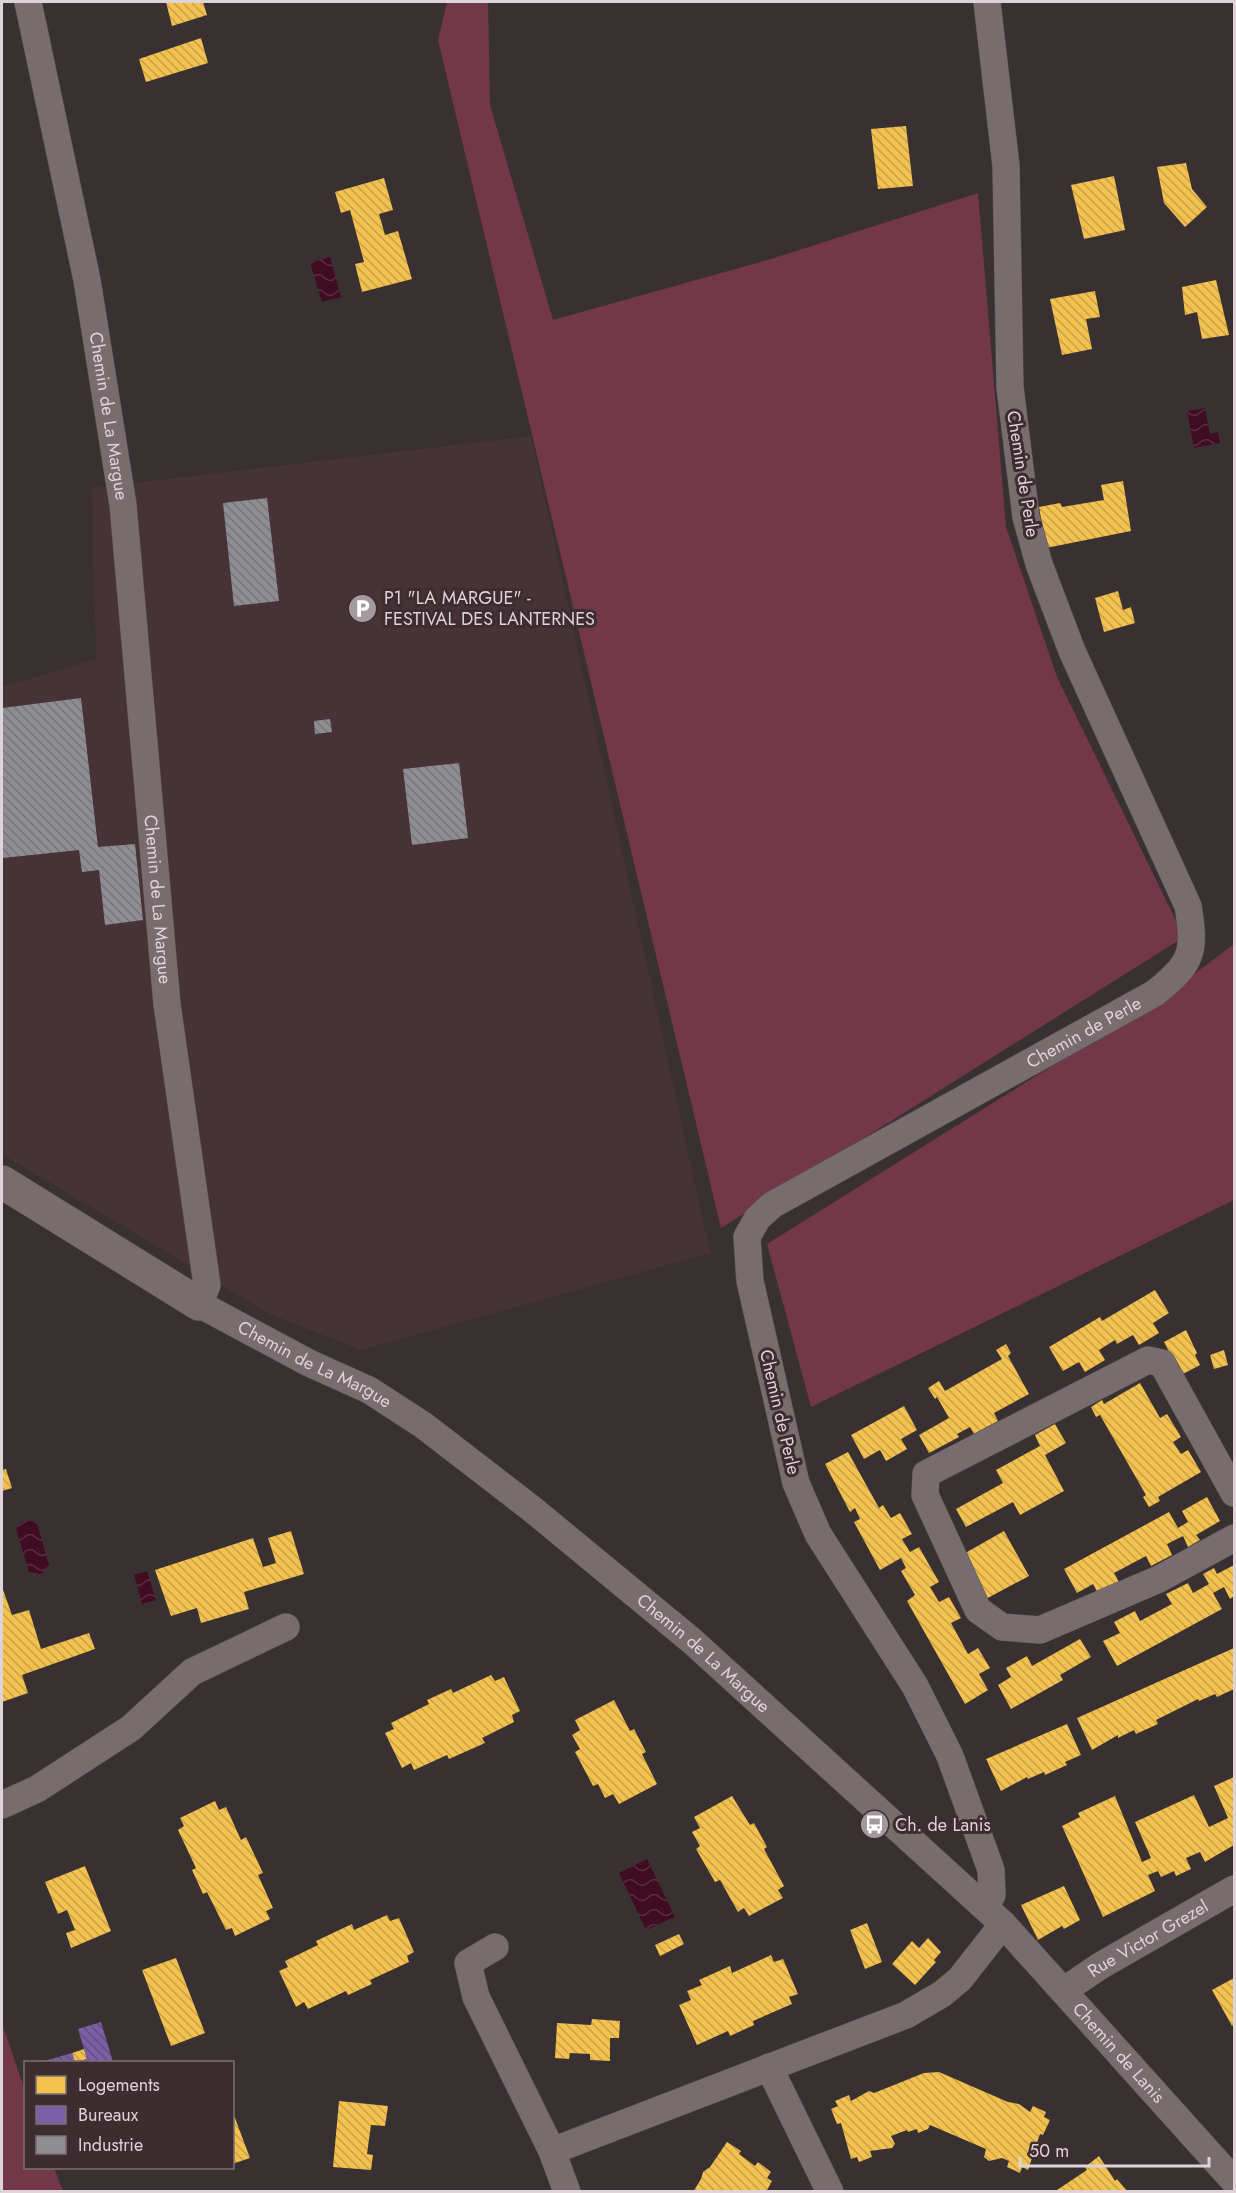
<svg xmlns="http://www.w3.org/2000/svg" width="1236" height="2193" font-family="Jost,sans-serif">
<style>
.built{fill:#473237}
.green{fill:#73374a}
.water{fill:url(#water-waves)}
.homes{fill:url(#homes-back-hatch)}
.offices{fill:url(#offices-back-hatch)}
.industry{fill:url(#industry-back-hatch)}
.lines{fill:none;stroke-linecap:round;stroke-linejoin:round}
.minor-casing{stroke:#564e50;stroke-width:28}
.major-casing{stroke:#564e50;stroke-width:34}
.minor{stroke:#776c6e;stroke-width:27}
.major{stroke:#796c6e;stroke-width:33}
.labels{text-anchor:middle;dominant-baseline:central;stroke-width:6;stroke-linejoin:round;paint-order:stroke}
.street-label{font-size:18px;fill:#ded3d6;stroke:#3d2c30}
.poi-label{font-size:18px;fill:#ded3d6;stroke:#3d2c30;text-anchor:start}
</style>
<defs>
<pattern id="water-waves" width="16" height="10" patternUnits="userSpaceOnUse" patternTransform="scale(1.5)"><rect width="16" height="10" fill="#3f0c21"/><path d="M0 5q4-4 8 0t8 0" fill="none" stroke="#5a2e40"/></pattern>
<pattern id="homes-back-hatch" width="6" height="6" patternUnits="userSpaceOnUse" patternTransform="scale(1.5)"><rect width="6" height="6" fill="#f2c14e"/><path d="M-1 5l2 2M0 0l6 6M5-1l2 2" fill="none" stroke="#c6a04a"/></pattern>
<pattern id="offices-back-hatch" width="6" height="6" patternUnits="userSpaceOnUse" patternTransform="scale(1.5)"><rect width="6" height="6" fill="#7b5ea7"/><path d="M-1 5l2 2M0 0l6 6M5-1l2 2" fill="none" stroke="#625079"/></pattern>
<pattern id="industry-back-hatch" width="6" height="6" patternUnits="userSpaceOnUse" patternTransform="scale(1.5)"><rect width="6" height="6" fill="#8d8d92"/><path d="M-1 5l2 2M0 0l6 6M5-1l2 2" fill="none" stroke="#777679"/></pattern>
</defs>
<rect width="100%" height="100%" fill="#393032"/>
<polygon class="built" points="531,436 710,1253 361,1350 270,1314 2,1154 2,687 96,659 92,488"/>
<g class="green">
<polygon points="447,2 488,2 490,105 553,320 771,259 978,193 1006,527 1057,677 1184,937 721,1228 438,40"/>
<polygon points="1234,944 1234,1200 811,1407 767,1244 1166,995"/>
<polygon points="2,2024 25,2090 26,2168 54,2168 63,2191 2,2191"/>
</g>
<g class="water">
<polygon points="330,257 341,297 322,302 310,263"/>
<polygon points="1205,408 1210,434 1218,432 1220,443 1194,448 1187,411"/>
<polygon points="28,1520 37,1523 49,1565 41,1574 29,1572 16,1529 22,1522"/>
<polygon points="147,1571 156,1600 142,1604 134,1575"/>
<polygon points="647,1859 675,1917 646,1930 619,1873"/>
</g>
<g class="homes">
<polygon points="166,2 203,2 207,15 172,26"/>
<polygon points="201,38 208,63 146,82 139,59"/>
<polygon points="906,126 913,186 878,189 871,129"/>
<polygon points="1186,163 1192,189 1207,207 1185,227 1164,203 1157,167"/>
<polygon points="1114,176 1125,230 1084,239 1071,185"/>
<polygon points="384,178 393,210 379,214 385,235 398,231 412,279 362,292 355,264 364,262 350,210 341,213 335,192"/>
<polygon points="1216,280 1229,335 1202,339 1197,312 1185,315 1182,287"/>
<polygon points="1095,291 1100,317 1086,319 1092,349 1062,355 1050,299"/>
<polygon points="1123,481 1131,531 1046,548 1039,507 1060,503 1062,507 1104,500 1101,485"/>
<polygon points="1118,591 1123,610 1131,607 1135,623 1104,632 1095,598"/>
<polygon points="1155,1290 1169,1313 1153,1323 1159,1333 1139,1345 1133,1335 1117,1344 1115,1340 1099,1350 1105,1360 1085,1372 1079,1362 1063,1371 1049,1347 1100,1317 1102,1321"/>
<polygon points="1186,1330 1197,1353 1195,1355 1200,1365 1181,1375 1164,1342"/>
<polygon points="1006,1344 1011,1353 1008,1356 1029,1394 994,1413 998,1421 974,1434 970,1427 957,1434 959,1437 929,1453 919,1435 949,1418 937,1397 935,1399 928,1388 939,1381 945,1391 1002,1359 996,1350"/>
<polygon points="1224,1350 1228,1365 1214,1369 1210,1355"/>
<polygon points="1140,1383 1160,1418 1167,1414 1181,1437 1173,1442 1181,1454 1188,1450 1201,1472 1158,1497 1160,1501 1149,1507 1143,1497 1146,1495 1100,1415 1096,1417 1091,1407 1102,1400 1104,1404"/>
<polygon points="904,1406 917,1430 901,1439 907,1449 886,1461 880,1450 864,1459 851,1435"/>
<polygon points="1055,1424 1066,1443 1045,1455 1064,1491 1020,1515 1013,1502 966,1527 956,1509 1003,1483 996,1470 1040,1446 1035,1435"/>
<polygon points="848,1452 879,1508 883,1505 891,1518 900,1513 912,1534 902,1539 910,1552 919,1547 939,1582 930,1587 939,1602 949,1597 961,1618 951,1623 968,1654 978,1648 990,1668 979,1674 988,1690 965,1704 907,1601 915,1595 901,1571 906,1568 901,1558 880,1570 854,1522 860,1519 855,1508 850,1512 825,1464"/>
<polygon points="6,1469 12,1488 2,1491 2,1470"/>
<polygon points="1207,1497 1220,1521 1196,1535 1200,1540 1188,1547 1183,1536 1167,1544 1172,1555 1151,1566 1146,1556 1114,1573 1120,1584 1099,1595 1093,1584 1077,1593 1064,1569 1169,1512 1178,1528 1188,1522 1182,1511"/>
<polygon points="291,1531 304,1574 244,1592 249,1609 201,1623 197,1608 171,1616 155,1570 253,1538 263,1567 276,1563 268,1538"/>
<polygon points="1004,1531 1029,1576 984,1600 960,1556"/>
<polygon points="1234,1565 1234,1596 1230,1599 1224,1587 1213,1593 1222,1609 1117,1666 1103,1641 1120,1633 1114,1622 1135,1611 1140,1621 1172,1604 1166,1594 1188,1583 1193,1593 1209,1584 1203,1574 1214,1568 1217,1574"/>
<polygon points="2,1587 12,1615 29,1610 41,1649 89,1633 95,1649 22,1675 28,1693 2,1702"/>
<polygon points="1080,1639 1091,1657 1060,1675 1063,1680 1011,1709 998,1685 1011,1677 1006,1668 1027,1656 1032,1666"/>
<polygon points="1234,1648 1234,1689 1217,1697 1215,1694 1199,1701 1198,1699 1156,1720 1158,1724 1136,1734 1134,1730 1118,1738 1118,1735 1092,1750 1077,1718"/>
<polygon points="491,1675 495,1681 504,1677 520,1711 512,1715 514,1722 482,1738 485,1743 449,1759 447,1755 414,1770 411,1763 402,1768 385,1733 394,1729 391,1723 429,1704 427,1700 451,1689 453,1693"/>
<polygon points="614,1700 630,1731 634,1729 646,1752 642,1754 657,1784 619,1804 613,1794 605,1798 598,1784 593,1786 575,1752 580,1749 572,1735 580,1730 575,1720"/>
<polygon points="1067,1724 1081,1755 1065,1762 1067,1765 1045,1775 1044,1772 1028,1779 1027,1777 1001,1791 986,1759"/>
<polygon points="1234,1777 1234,1845 1205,1862 1200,1852 1186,1858 1191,1869 1176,1876 1174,1871 1161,1877 1158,1871 1148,1875 1155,1891 1103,1917 1062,1826 1080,1817 1078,1813 1115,1796 1142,1862 1151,1858 1135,1822 1194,1795 1209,1827 1228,1818 1214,1786"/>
<polygon points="732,1796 750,1825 754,1823 767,1847 764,1849 784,1886 778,1890 783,1898 749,1916 744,1908 738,1912 720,1880 715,1882 696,1849 700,1846 692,1832 700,1828 694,1817"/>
<polygon points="215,1801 219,1810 226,1807 241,1840 246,1837 263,1873 258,1875 273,1908 266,1911 270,1919 235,1936 232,1928 226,1930 207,1892 203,1894 192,1870 196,1868 178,1830 184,1826 180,1818"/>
<polygon points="85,1866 111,1931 71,1948 66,1933 75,1930 67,1910 58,1914 45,1882"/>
<polygon points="1064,1886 1080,1920 1064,1929 1062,1926 1038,1940 1021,1905"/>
<polygon points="387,1915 390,1921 399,1918 414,1952 407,1956 409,1962 370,1980 372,1984 348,1995 346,1991 308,2009 304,2002 296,2007 279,1971 288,1967 285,1961 318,1945 316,1941 352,1924 354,1930"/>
<polygon points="867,1923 882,1962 865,1969 850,1930"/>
<polygon points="679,1934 684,1944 660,1956 655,1945"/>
<polygon points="928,1938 941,1952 934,1960 936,1962 915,1985 892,1964 912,1941 919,1948"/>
<polygon points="771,1955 774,1962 783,1959 798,1994 789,1997 792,2004 753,2021 754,2025 730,2036 728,2031 697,2045 679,2005 691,2000 687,1991 702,1985 699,1980 730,1966 732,1973"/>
<polygon points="176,1958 205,2033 171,2046 142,1970"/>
<polygon points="1234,1978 1234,2024 1232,2026 1212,1990"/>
<polygon points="592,2019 620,2021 619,2038 610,2038 610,2061 590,2060 590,2054 570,2053 569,2059 555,2058 557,2023 591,2025"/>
<polygon points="84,2049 87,2059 75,2062 72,2053"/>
<polygon points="939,2072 1008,2102 1019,2104 1030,2112 1033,2106 1046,2112 1044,2117 1050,2120 1043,2135 1040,2134 1028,2170 1022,2167 1020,2173 1007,2167 1009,2161 1002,2158 989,2161 984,2157 986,2149 930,2125 928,2129 918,2133 917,2129 908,2132 907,2130 891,2136 895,2144 892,2148 870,2151 872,2157 859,2162 857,2157 851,2159 841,2123 837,2124 831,2109 838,2106 835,2101 849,2095 851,2101 869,2091 874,2093 924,2073"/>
<polygon points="339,2101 388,2106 385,2126 371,2125 367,2154 373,2155 371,2170 333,2167"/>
<polygon points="232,2110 250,2158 232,2164"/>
<polygon points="727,2142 741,2151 739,2154 755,2166 758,2162 771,2172 767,2178 772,2181 766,2192 693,2192 701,2179 703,2172 710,2167"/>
<polygon points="1099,2156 1115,2181 1117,2179 1128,2192 1057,2190 1087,2170 1085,2167"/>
</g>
<g class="offices">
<polygon points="101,2022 113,2062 77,2062 87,2059 78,2029"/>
<polygon points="72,2053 75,2062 41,2062"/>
</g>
<g class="industry">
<polygon points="267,498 279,601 234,606 223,503"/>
<polygon points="81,698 98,847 135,844 143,920 105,925 99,870 82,872 79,850 3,858 2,708"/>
<polygon points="330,719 332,732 315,734 314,721"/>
<polygon points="459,763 468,838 412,845 403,769"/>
</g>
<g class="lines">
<defs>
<g id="minor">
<path id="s1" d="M 28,2 L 87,280 L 123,505 L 167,1004 L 207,1285 L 199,1304 L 309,1363 L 369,1390 L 423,1425 L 532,1509 L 692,1641 L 1003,1924 L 1234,2181"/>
<polyline points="1234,1493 1162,1363 1148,1360 926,1474 925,1495 978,1610 1002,1627 1040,1630 1159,1579 1234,1538"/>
<polyline points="2,1805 37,1789 131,1728 192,1672 286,1627"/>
<path id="s2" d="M 985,1906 L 992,1895 L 991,1870 L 950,1756 L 915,1686 L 818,1534 L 796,1483 L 750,1281 L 747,1237 L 757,1219 L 772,1205 L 1155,993 C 1192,963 1196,953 1188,906 L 1072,651 L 1039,564 L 1026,517 L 1010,387 L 1006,166 L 987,2"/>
<polyline points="495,1947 468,1963 476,1997 552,2151"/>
<path id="s3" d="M 1063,1991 L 1100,1966 L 1234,1889"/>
<polyline points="769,2067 830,2192"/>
<polyline points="567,2192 552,2151 906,2015 942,1994 960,1979 1003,1924"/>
</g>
<polyline id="major" points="2,1182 199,1304"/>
</defs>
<use href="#minor" class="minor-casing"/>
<use href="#major" class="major-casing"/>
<use href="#minor" class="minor"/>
<use href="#major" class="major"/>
</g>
<defs>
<symbol id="parking-disc" viewBox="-11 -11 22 22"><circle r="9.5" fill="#a49a9d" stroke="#3d2c30"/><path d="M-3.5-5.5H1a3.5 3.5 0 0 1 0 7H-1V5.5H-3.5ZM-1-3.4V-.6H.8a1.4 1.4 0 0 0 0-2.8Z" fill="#fff"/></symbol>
<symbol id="bus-disc" viewBox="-11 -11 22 22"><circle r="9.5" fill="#a49a9d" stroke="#3d2c30"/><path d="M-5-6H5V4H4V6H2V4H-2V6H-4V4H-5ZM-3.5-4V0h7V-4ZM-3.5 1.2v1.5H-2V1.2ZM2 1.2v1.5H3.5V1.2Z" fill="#fff"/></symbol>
</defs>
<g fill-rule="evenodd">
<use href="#parking-disc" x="346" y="592" width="33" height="33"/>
<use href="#bus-disc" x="858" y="1808" width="33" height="33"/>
</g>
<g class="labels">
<g class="street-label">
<text stroke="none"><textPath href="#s1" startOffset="422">Chemin de La Margue</textPath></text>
<text transform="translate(1023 474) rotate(81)">Chemin de Perle</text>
<text stroke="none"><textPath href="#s1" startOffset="908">Chemin de La Margue</textPath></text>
<text stroke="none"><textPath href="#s2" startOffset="1122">Chemin de Perle</textPath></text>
<text stroke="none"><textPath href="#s1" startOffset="1448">Chemin de La Margue</textPath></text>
<text transform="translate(780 1412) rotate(77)">Chemin de Perle</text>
<text stroke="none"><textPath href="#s1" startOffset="1934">Chemin de La Margue</textPath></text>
<text stroke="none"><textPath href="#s3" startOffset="100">Rue Victor Grezel</textPath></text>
<text stroke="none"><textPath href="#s1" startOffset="2511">Chemin de Lanis</textPath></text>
</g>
<g class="poi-label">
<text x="384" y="598">P1 "LA MARGUE" -<tspan x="384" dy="21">FESTIVAL DES LANTERNES</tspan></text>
<text x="895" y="1825">Ch. de Lanis</text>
</g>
</g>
<rect width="1236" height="2193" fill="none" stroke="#ded3d6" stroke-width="6"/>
<rect x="24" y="2061" width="210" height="108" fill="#3d2c30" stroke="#7d6f72" stroke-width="1.5"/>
<rect x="36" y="2076" width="30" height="18" fill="#f2c14e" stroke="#7d6f72" stroke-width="1.5"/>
<text x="78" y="2091" font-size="18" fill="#ded3d6">Logements</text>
<rect x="36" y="2106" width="30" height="18" fill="#7b5ea7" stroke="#7d6f72" stroke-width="1.5"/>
<text x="78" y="2121" font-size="18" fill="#ded3d6">Bureaux</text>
<rect x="36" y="2136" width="30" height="18" fill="#8d8d92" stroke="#7d6f72" stroke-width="1.5"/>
<text x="78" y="2151" font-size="18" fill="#ded3d6">Industrie</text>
<path d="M1020 2157v9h189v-9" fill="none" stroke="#ded3d6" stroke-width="3"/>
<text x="1029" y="2157" font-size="18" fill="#ded3d6" stroke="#3d2c30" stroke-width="4.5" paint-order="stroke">50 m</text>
</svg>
